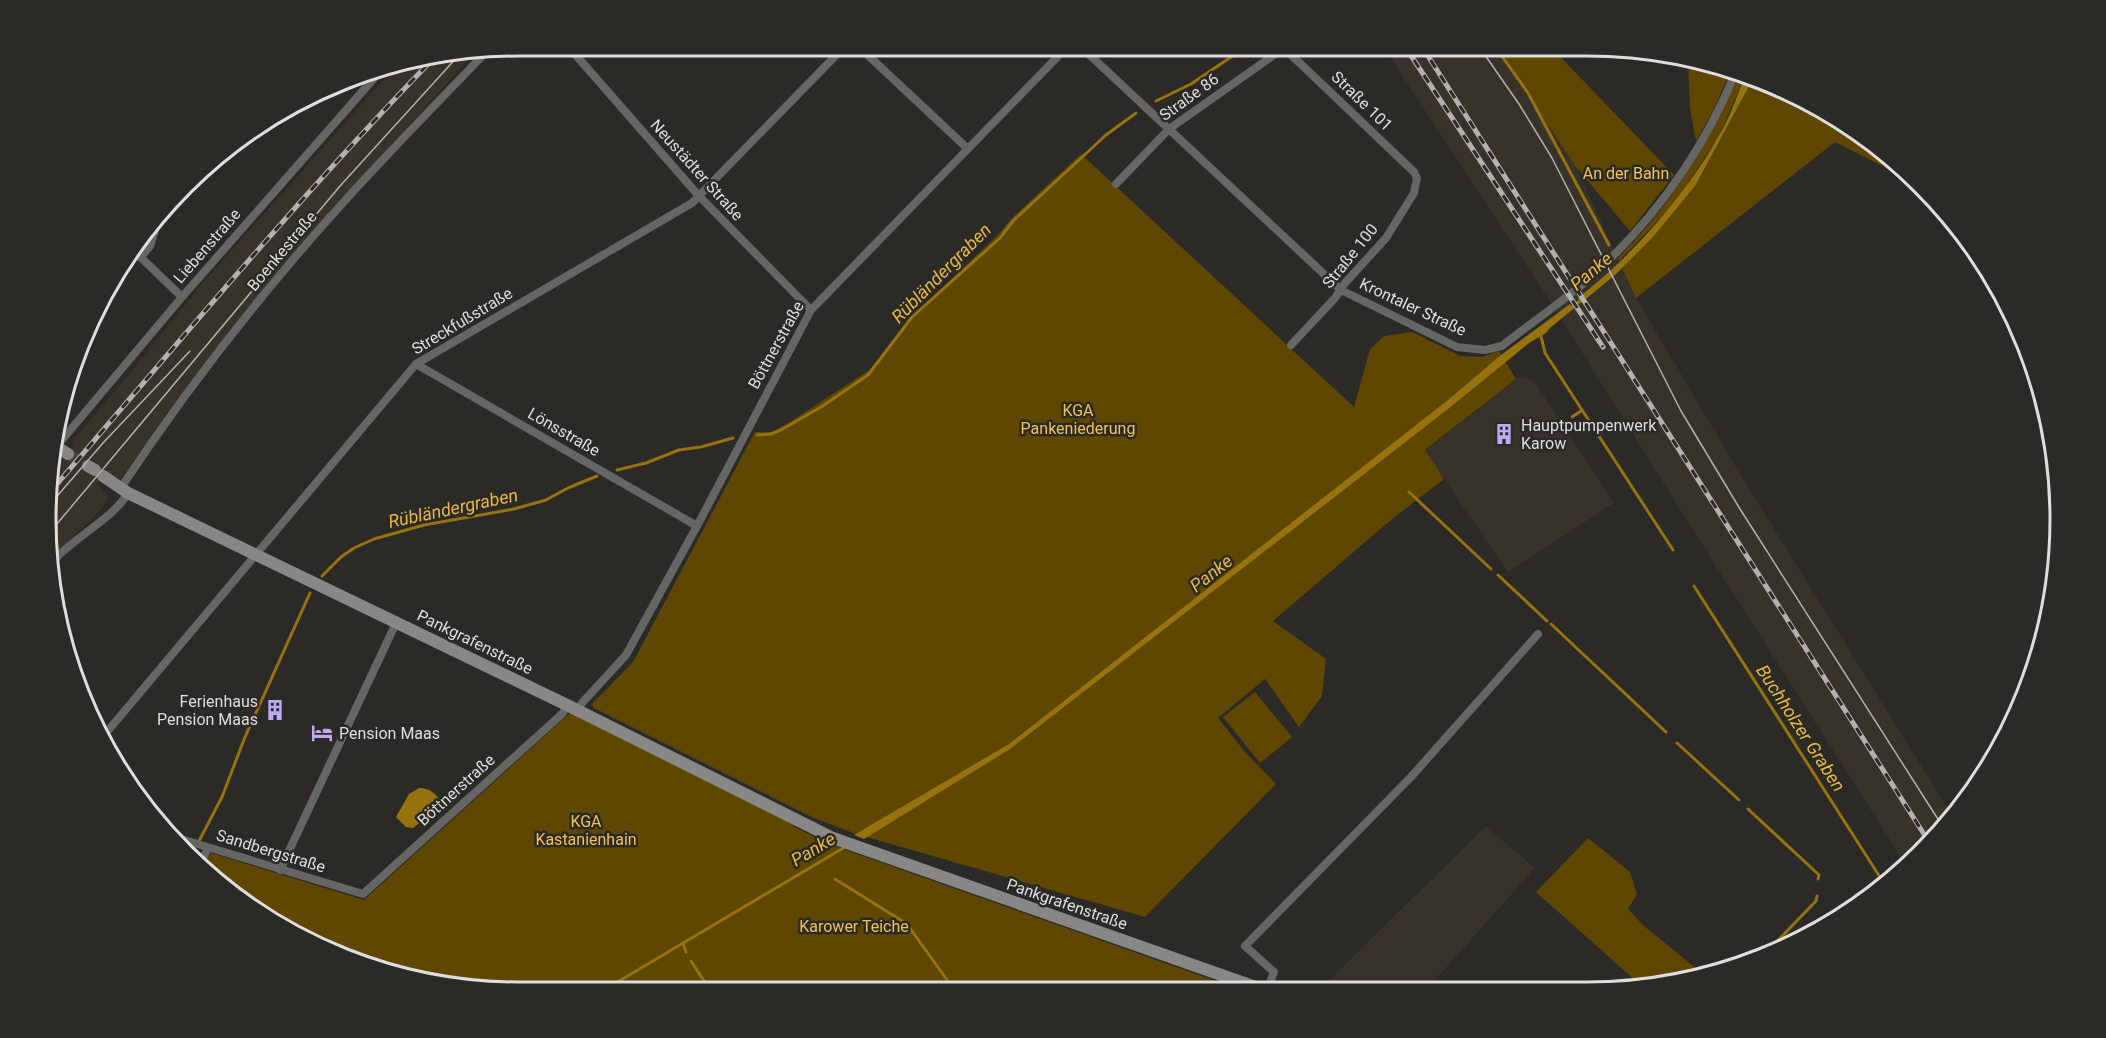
<svg xmlns="http://www.w3.org/2000/svg" width="2106" height="1038" font-family="Roboto,sans-serif">
<style>
.built{fill:#37332b}
.green{fill:#5f4701}
.water{fill:#96730f}
.lines{fill:none;stroke-linecap:round;stroke-linejoin:round}
.stream{stroke:#96730f;stroke-width:3}
.secondary-tunnel{stroke:#464542;stroke-width:12;stroke-dasharray:12 6;stroke-linecap:butt}
.minor{stroke:#666664;stroke-width:8}
.secondary{stroke:#888785;stroke-width:12}
.tram{stroke:#b2b1b0;stroke-width:1.5}
.rail-casing{stroke:#b2b1b0;stroke-width:5}
.rail{stroke:#2b2a27;stroke-width:3;stroke-dasharray:9;stroke-linecap:butt}
.labels{text-anchor:middle;dominant-baseline:central;stroke-width:5;stroke-linejoin:round;paint-order:stroke}
.street-label{font-size:16px;fill:#dfdedd;stroke:#2b2a27}
.park-label{font-size:16px;fill:#f3c44d;stroke:#2b2a27}
.poi-label{font-size:16px;fill:#dfdedd;stroke:#2b2a27;text-anchor:start}
.water-label{font-size:18px;font-style:italic;fill:#e7b83f;stroke:#2b2a27}
.rim{fill:none;stroke:#dfdedd;stroke-width:3}
</style>
<rect width="100%" height="100%" fill="#2b2a27"/>
<g class="built">
<polygon points="1382,45 1495,45 1576,167 1636,298 1737,469 1953,817 1906,865 1679,508 1550,301"/>
<polygon points="475,52 327,216 221,343 168,411 121,479 118,482 105,473 97,484 108,496 102,508 50,560 53,464 58,466 75,445 72,441 130,373 205,280 397,65"/>
<polygon points="1524,376 1536,384 1614,503 1508,572 1425,451 1516,379"/>
<polygon points="1486,826 1535,868 1426,990 1319,990"/>
</g>
<g class="green">
<polygon points="1495,45 1549,45 1674,175 1630,231 1576,167"/>
<polygon points="1688,57 1731,70 1713,111 1696,141 1690,108"/>
<path d="M 1739,72 L 1746,74 L 1719,136 L 1675,203 L 1619,261 L 1618,258 C 1673,203 1709,144 1739,72 Z"/>
<polygon points="1754,77 1769,81 1851,125 1922,184 1935,200 1898,174 1835,142 1636,298 1622,268 1654,236 1695,186"/>
<polygon points="1081,154 1354,407 1370,349 1384,336 1412,332 1460,356 1482,357 1499,351 1516,379 1425,450 1444,479 1391,520 1273,621 1326,659 1322,696 1299,727 1265,679 1218,718 1245,752 1276,784 1145,917 856,834 812,817 594,708 592,704 633,662 755,432 771,432 790,422 877,365 908,320 997,236 1011,219"/>
<polygon points="1255,692 1292,737 1260,763 1223,717"/>
<polygon points="571,712 782,817 795,827 829,844 1241,990 519,993 426,984 337,957 255,913 202,869 211,853 364,900"/>
<polygon points="1588,838 1630,872 1637,894 1628,909 1644,926 1703,974 1645,989 1536,892"/>
</g>
<g class="water">
<path d="M 1746,74 L 1754,77 L 1695,186 L 1654,236 L 1616,274 L 1581,303 L 1578,298 C 1630,258 1686,195 1718,137 C 1730,118 1737,95 1746,74 Z"/>
<polygon points="1570,304 1573,309 1550,328 1546,333 1529,343 1448,409 1010,749 864,839 854,835 1009,744 1448,400 1501,355"/>
<path d="M 419,788 C 430,788 434,793 441,801 L 440,807 L 413,828 L 406,827 L 396,817 L 409,794 Z"/>
</g>
<g class="lines">
<g class="stream">
<polyline points="1494,45 1528,93 1609,245"/>
<polyline points="1156,101 1191,84 1240,51 1245,45"/>
<polyline points="1570,309 1581,300"/>
<polyline points="1540,332 1545,353 1673,550"/>
<polyline points="1572,417 1581,411"/>
<polyline points="757,435 771,434 779,431 821,407 868,375 912,317 1000,238 1013,221 1106,135 1136,113"/>
<polyline points="617,470 646,463 679,450 701,447 733,438"/>
<polyline points="1409,492 1491,569"/>
<polyline points="1498,575 1547,621"/>
<polyline points="322,576 341,557 354,548 374,539 424,525 514,509 546,500 568,488 597,476"/>
<polyline points="1694,586 1885,885"/>
<polyline points="1551,624 1666,732"/>
<polyline points="1677,743 1739,800"/>
<polyline points="1748,809 1819,875 1818,879"/>
<polyline points="199,841 222,797 245,737 310,593"/>
<polyline points="190,859 195,851"/>
<polyline points="835,879 907,924 955,991"/>
<polyline points="683,943 686,952"/>
<polyline points="1760,959 1816,901 1817,896"/>
<polyline points="691,961 704,981 715,992"/>
<polyline points="599,993 845,847"/>
</g>
<polyline class="secondary-tunnel" points="68,454 88,466"/>
<g class="minor">
<polyline points="567,45 699,196 811,310"/>
<polyline points="857,45 968,149"/>
<path d="M 1079,45 L 1341,290 L 1457,347 L 1485,350 L 1502,346 C 1532,322 1564,301 1592,276 C 1655,219 1704,150 1736,71"/>
<polyline points="1284,48 1414,172 1417,178 1414,193 1386,238 1345,283 1335,298 1291,345"/>
<polyline points="1116,184 1169,129 1288,45"/>
<polyline points="132,249 182,297"/>
<polyline points="141,257 150,246 158,220"/>
<polyline points="416,364 697,526"/>
<polyline points="56,447 182,297 383,68"/>
<path d="M 120,489 C 189,385 266,287 350,195 C 395,146 442,98 488,50"/>
<path d="M 50,564 C 70,540 114,518 128,493"/>
<polyline points="577,710 582,703 626,655 697,526 811,310 1069,45"/>
<polyline points="101,739 416,364 692,203 846,45"/>
<polyline points="171,836 363,894 563,713 567,705"/>
<polyline points="199,867 208,848"/>
<polyline points="280,870 396,623"/>
<polyline points="1267,990 1274,972 1245,946 1410,778 1538,634"/>
</g>
<g class="secondary">
<polyline points="54,445 68,454"/>
<polyline points="88,466 95,470"/>
<polyline points="103,476 128,493 567,705 833,838 1264,990"/>
</g>
<g class="tram">
<polyline points="1478,45 1519,104 1552,158 1681,411 1740,509 1943,827"/>
<polyline points="52,502 103,443 190,351"/>
<polyline points="51,531 340,186 459,55"/>
</g>
<defs>
<g id="rail">
<polyline points="1404,45 1603,347"/>
<polyline points="1421,45 1929,842"/>
<path d="M 52,490 C 177,344 299,197 433,59"/>
</g>
</defs>
<use href="#rail" class="rail-casing"/>
<use href="#rail" class="rail"/>
</g>
<defs>
<symbol id="building-bare" viewBox="-9 -9 18 18"><path d="M-4-6H4V6H1V3H-1V6H-4ZM-2.5-4.3h1.7v1.8h-1.7ZM.8-4.3h1.7v1.8H.8ZM-2.5-1h1.7V.8h-1.7ZM.8-1h1.7V.8H.8Z" fill="#bea9f4" stroke="#2b2a27" stroke-width="2.5" paint-order="stroke"/></symbol>
<symbol id="hotel-bare" viewBox="-9 -9 18 18"><path d="M-6-4.5h1.5V1H6V5H4.5V3h-9V5H-6ZM-4 0a1.8 1.8 0 1 1 3.6 0ZM.5 0V-2.5h3Q6-2.5 6 0Z" fill="#bea9f4" stroke="#2b2a27" stroke-width="2.5" paint-order="stroke"/></symbol>
</defs>
<g fill-rule="evenodd">
<use href="#building-bare" x="1489" y="419" width="30" height="30"/>
<use href="#building-bare" x="260" y="695" width="30" height="30"/>
<use href="#hotel-bare" x="307" y="718" width="30" height="30"/>
</g>
<g class="labels">
<g class="street-label">
<text transform="translate(1189 97) rotate(-36)">Straße 86</text>
<text transform="translate(1362 101) rotate(44)">Straße 101</text>
<text transform="translate(697 170) rotate(48)">Neustädter Straße</text>
<text transform="translate(207 246) rotate(-49)">Liebenstraße</text>
<text transform="translate(282 251) rotate(-50)">Boenkestraße</text>
<text transform="translate(1350 256) rotate(-51)">Straße 100</text>
<text transform="translate(1413 307) rotate(25)">Krontaler Straße</text>
<text transform="translate(462 321) rotate(-31)">Streckfußstraße</text>
<text transform="translate(776 345) rotate(-61)">Böttnerstraße</text>
<text transform="translate(564 432) rotate(30)">Lönsstraße</text>
<text transform="translate(475 642) rotate(26)">Pankgrafenstraße</text>
<text transform="translate(456 790) rotate(-42)">Böttnerstraße</text>
<text transform="translate(271 851) rotate(17)">Sandbergstraße</text>
<text transform="translate(1067 904) rotate(19)">Pankgrafenstraße</text>
</g>
<g class="park-label">
<text x="1626" y="173">An der Bahn</text>
<text x="1078" y="410">KGA<tspan x="1078" dy="18">Pankeniederung</tspan></text>
<text x="586" y="821">KGA<tspan x="586" dy="18">Kastanienhain</tspan></text>
<text x="854" y="926">Karower Teiche</text>
</g>
<g class="poi-label">
<text x="1521" y="425">Hauptpumpenwerk<tspan x="1521" dy="18">Karow</tspan></text>
<text x="258" y="701" text-anchor="end">Ferienhaus<tspan x="258" dy="18">Pension Maas</tspan></text>
<text x="339" y="733">Pension Maas</text>
</g>
<g class="water-label">
<text transform="translate(1591 271) rotate(-40)">Panke</text>
<text transform="translate(941 273) rotate(-45)">Rübländergraben</text>
<text transform="translate(453 508) rotate(-12)">Rübländergraben</text>
<text transform="translate(1211 573) rotate(-38)">Panke</text>
<text transform="translate(1801 728) rotate(57)">Buchholzer Graben</text>
<text transform="translate(813 849) rotate(-31)">Panke</text>
</g>
</g>
<path d="M0 0H2106V1038H0ZM519 56H1587A463 463 0 0 1 2050 519V519A463 463 0 0 1 1587 982H519A463 463 0 0 1 56 519V519A463 463 0 0 1 519 56Z" fill="#2b2a27" fill-rule="evenodd"/>
<path class="rim" d="M519 56H1587A463 463 0 0 1 2050 519V519A463 463 0 0 1 1587 982H519A463 463 0 0 1 56 519V519A463 463 0 0 1 519 56Z"/>
</svg>
